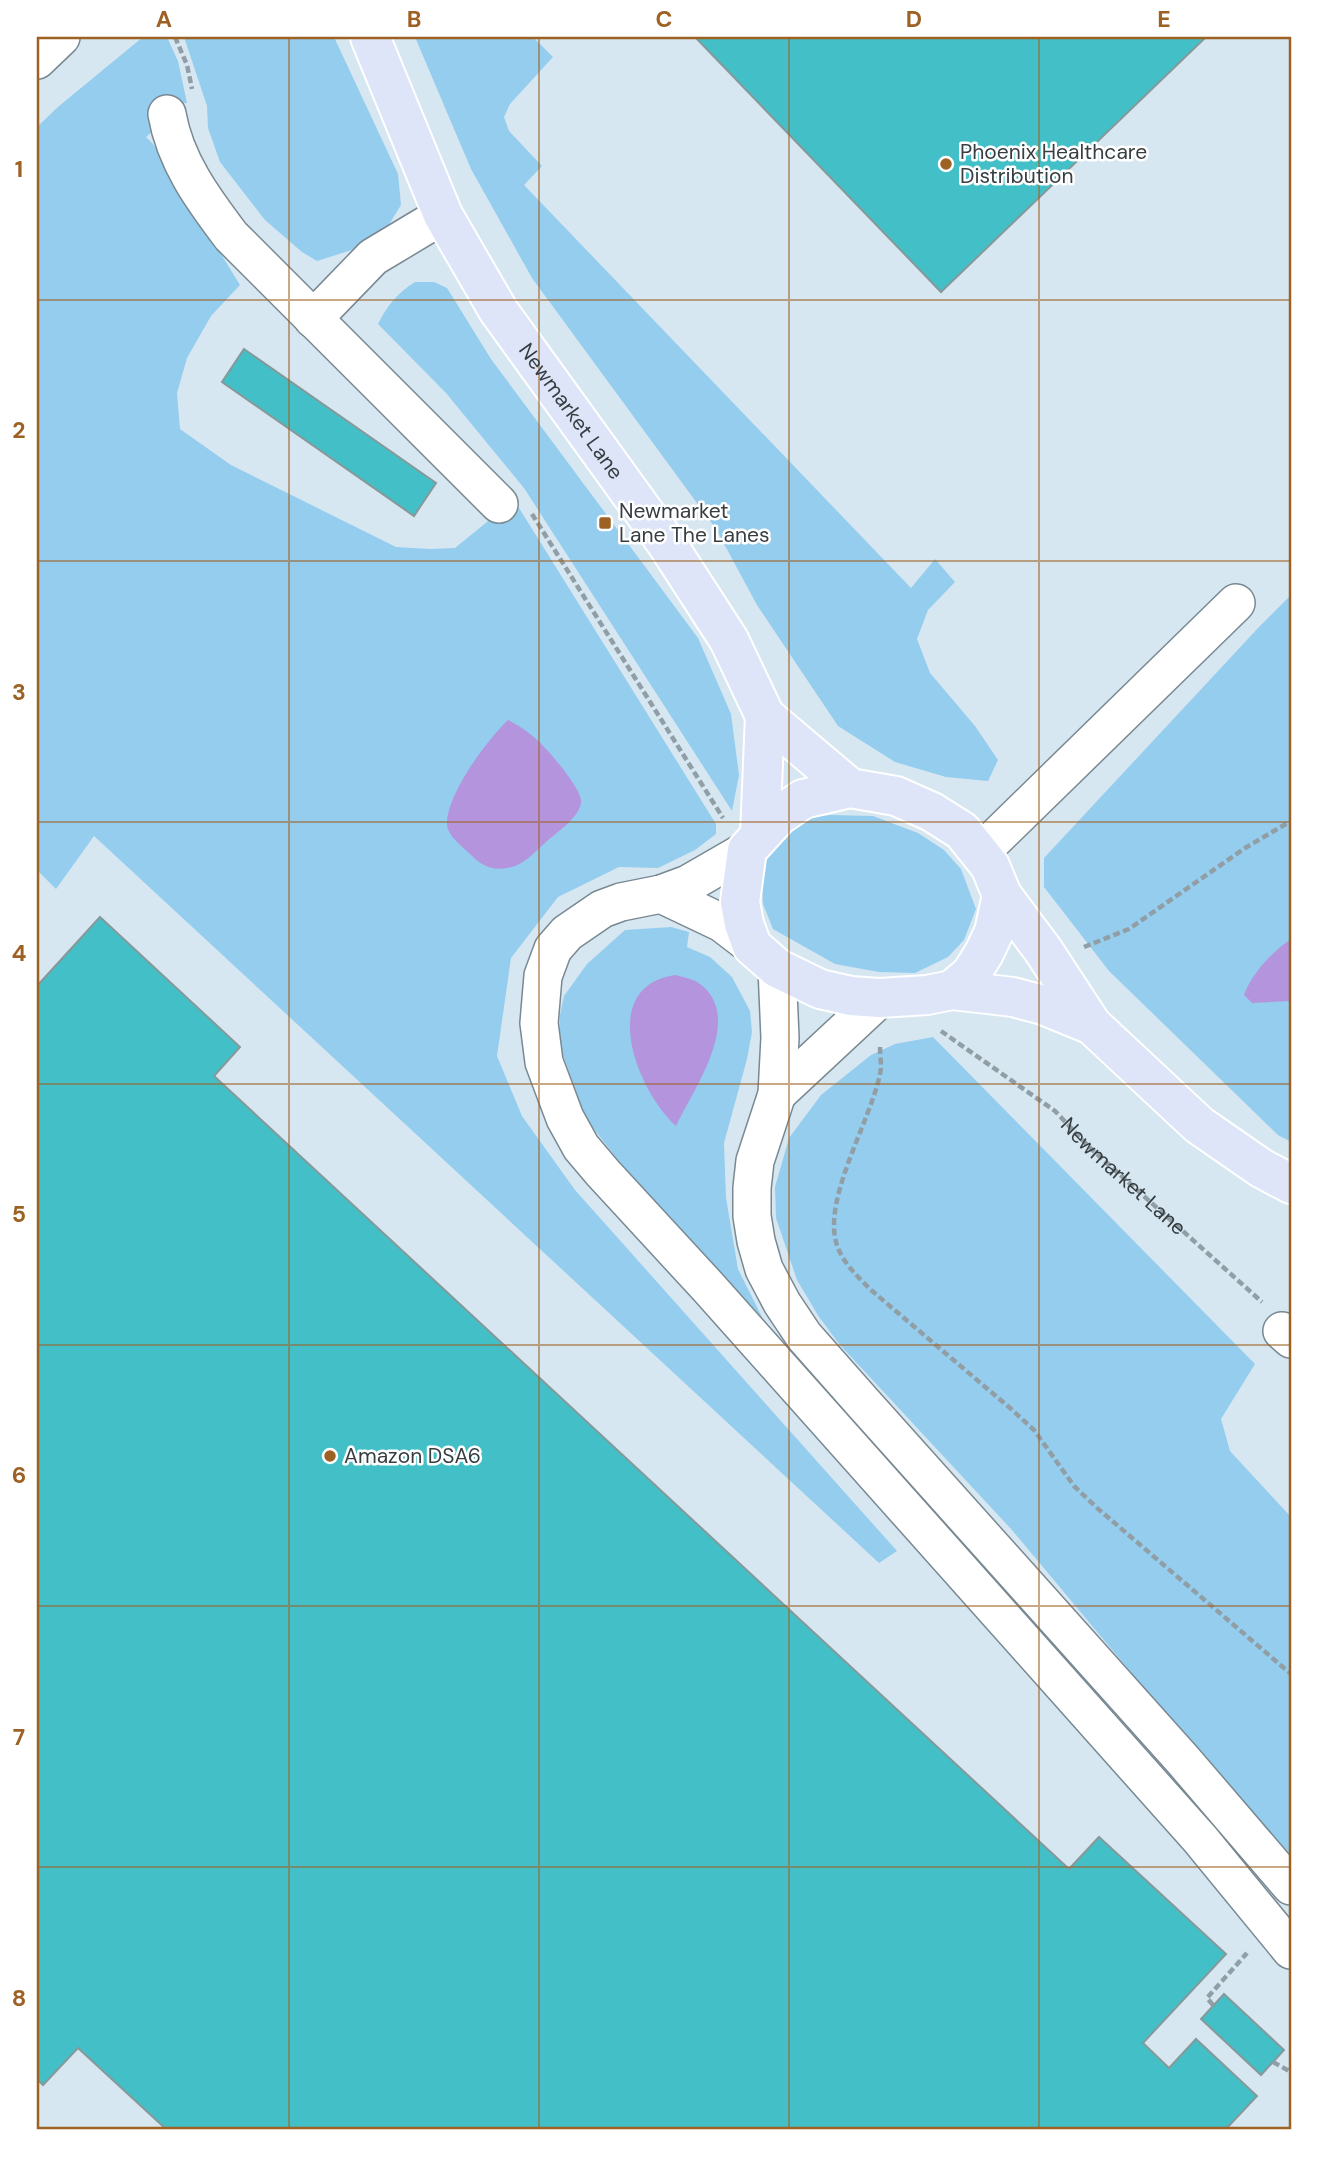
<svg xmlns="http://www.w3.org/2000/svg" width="1328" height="2167" font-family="'DM Sans',sans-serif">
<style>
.green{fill:#95cdee}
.water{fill:#b494dd}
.building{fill:#43c0c7;stroke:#85999a;stroke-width:2}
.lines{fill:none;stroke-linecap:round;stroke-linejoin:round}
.minor-casing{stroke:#798992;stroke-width:40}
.major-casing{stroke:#fff;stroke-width:42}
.path{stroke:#919ea5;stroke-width:4.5;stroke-dasharray:7 3.5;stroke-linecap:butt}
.minor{stroke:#fff;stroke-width:37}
.major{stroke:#dee5f9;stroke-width:38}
.grid{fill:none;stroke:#9d6123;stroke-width:2;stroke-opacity:0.55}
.poi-dot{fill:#9d6123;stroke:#fff;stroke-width:2.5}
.labels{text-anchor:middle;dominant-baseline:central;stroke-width:5;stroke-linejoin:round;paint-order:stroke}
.poi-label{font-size:21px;fill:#373e42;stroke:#fff;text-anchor:start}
.street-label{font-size:21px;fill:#373e42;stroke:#fff}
.neatline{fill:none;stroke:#9d6123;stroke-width:2.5}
.grid-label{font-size:23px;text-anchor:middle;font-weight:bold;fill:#9d6123}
</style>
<rect width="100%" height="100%" fill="#d6e7f1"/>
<g class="green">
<polygon points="143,37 167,37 178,61 187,103 151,104 153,131 146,137 153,144 240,285 211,316 187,358 177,393 180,429 231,465 396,547 430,549 455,548 514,500 716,824 716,834 695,850 658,868 619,867 558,897 511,958 497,1056 522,1116 575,1190 897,1551 879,1563 94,836 56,889 37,870 37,127 59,106"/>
<polygon points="184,37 334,37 398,174 401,205 388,226 361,247 317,261 302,252 265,220 220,162 208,128 207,106"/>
<polygon points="415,37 533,37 553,57 510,104 504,117 509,131 542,166 524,185 911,588 935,559 955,582 928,610 917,639 930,673 975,726 998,760 988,781 946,777 895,762 838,726 757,605 716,529 532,278 471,169"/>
<path d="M 415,282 L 434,282 L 447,288 L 491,359 L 698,638 L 731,714 L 739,775 L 732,811 L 524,488 L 446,393 L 378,324 C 387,306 397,293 415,282 Z"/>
<polygon points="1291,595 1291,1142 1278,1135 1109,971 1044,887 1044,858 1259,627"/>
<polygon points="830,815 873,816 918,833 944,850 961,869 976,909 964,940 948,957 915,973 879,972 835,964 773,929 763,904 760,852 799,819"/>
<polygon points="671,927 689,932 687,947 710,957 732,977 750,1011 752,1032 747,1059 724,1143 726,1198 738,1269 763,1319 632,1178 586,1119 559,1044 560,1015 564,996 587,964 625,930"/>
<polygon points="933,1037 1255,1364 1221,1419 1230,1451 1291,1517 1291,1864 1012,1530 840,1345 819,1317 797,1280 776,1218 775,1187 789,1138 821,1095 871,1055 895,1044"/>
</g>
<g class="water">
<path d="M 508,720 C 518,725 527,731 535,738 C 546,747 583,790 581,802 C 580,817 557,832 546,842 C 535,852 523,866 507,868 C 491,871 481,865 470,854 C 462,846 448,836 447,825 C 446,795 487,740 508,720 Z"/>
<path d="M 1291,939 L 1291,1001 L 1252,1003 L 1244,995 C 1252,973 1272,952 1291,939 Z"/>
<path d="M 675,975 C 683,977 694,979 700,984 C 745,1018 694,1088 676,1126 C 637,1091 596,987 675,975 Z"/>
</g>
<g class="building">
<polygon points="695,37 1206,37 941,292"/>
<polygon points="244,349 436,483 414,516 222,382"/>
<polygon points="100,917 240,1047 214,1076 1069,1869 1099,1837 1226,1954 1143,2043 1169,2068 1196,2039 1257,2096 1225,2130 167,2130 78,2048 43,2085 37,2079 37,986"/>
<polygon points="1224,1994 1284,2050 1261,2075 1201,2019"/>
</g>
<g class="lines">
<defs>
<g id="minor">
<polyline points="37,60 61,37"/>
<path d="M 167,114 C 175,161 203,199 231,236 L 499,504"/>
<polyline points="313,319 373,257 443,215"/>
<polyline points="747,850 688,884 661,894 621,902 602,909 567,933 553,949 543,976 539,1023 544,1062 565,1118 581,1147 603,1173 709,1288 1200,1839 1291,1950"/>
<polyline points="980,853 1236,603"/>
<polyline points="661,894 722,923 752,946"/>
<polyline points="777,968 780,1038 777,1094 755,1161 752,1188 752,1216 756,1241 764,1269 782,1303 804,1336 865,1405 1183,1760 1291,1886"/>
<polyline points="777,1094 880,998"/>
<polyline points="1282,1331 1291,1339"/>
</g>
<g id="major">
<path id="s2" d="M 370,37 L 443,215 L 498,310 L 667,544 L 729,640 L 765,716 L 850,788"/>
<polyline points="760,834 765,716"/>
<polyline points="1002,895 1043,950 1092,1025 1199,1125 1261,1168 1291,1184"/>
<polyline points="952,990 971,974 984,953 994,932 1002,895 990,866 962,831 932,812 896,796 850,788 803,799 778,816 747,850 740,902 744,924 752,946 777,968 820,989 851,996 880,998 927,995 952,990 1013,997 1043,1005 1092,1025"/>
</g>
</defs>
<use href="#minor" class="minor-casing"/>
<use href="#major" class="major-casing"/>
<g class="path">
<polyline points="175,37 187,65 192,89"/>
<polyline points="532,514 723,818"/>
<polyline points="1084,947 1129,929 1245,848 1291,821"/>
<path id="s1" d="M 941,1031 L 1055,1111 L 1088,1146 L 1262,1302"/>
<path d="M 880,1047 C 880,1056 882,1066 880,1074 C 870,1122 824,1196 836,1242 C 841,1261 857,1276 871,1290 L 1010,1408 L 1034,1430 L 1074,1486 L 1096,1507 L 1291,1674"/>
<polyline points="1213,2005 1207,1998 1247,1953"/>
<polyline points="1273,2062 1291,2072"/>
</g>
<use href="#minor" class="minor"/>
<use href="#major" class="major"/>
</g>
<path class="grid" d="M 289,37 L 289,2130M 539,37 L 539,2130M 789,37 L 789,2130M 1039,37 L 1039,2130M 37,300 L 1291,300M 37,561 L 1291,561M 37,822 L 1291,822M 37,1084 L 1291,1084M 37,1345 L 1291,1345M 37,1606 L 1291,1606M 37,1867 L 1291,1867"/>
<g class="poi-dot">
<circle cx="946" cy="164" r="7"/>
<rect x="598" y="516" width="14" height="14" rx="3.5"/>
<circle cx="330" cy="1456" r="7"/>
</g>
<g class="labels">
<g class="poi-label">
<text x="960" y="152">Phoenix Healthcare<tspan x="960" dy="24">Distribution</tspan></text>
<text x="619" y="511">Newmarket<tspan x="619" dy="24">Lane The Lanes</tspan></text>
<text x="344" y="1456">Amazon DSA6</text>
</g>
<g class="street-label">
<text stroke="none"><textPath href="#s2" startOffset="427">Newmarket Lane</textPath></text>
<text stroke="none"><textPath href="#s1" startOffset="234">Newmarket Lane</textPath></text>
</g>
</g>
<rect width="1328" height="2167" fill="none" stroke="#ffffff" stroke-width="77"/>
<rect x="38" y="38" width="1252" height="2090" class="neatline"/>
<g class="grid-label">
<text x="164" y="27">A</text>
<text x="414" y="27">B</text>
<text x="664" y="27">C</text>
<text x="914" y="27">D</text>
<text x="1164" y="27">E</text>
<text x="19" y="177">1</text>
<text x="19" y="438">2</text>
<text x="19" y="700">3</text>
<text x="19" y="961">4</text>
<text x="19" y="1222">5</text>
<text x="19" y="1483">6</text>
<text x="19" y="1745">7</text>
<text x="19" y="2006">8</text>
</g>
</svg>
